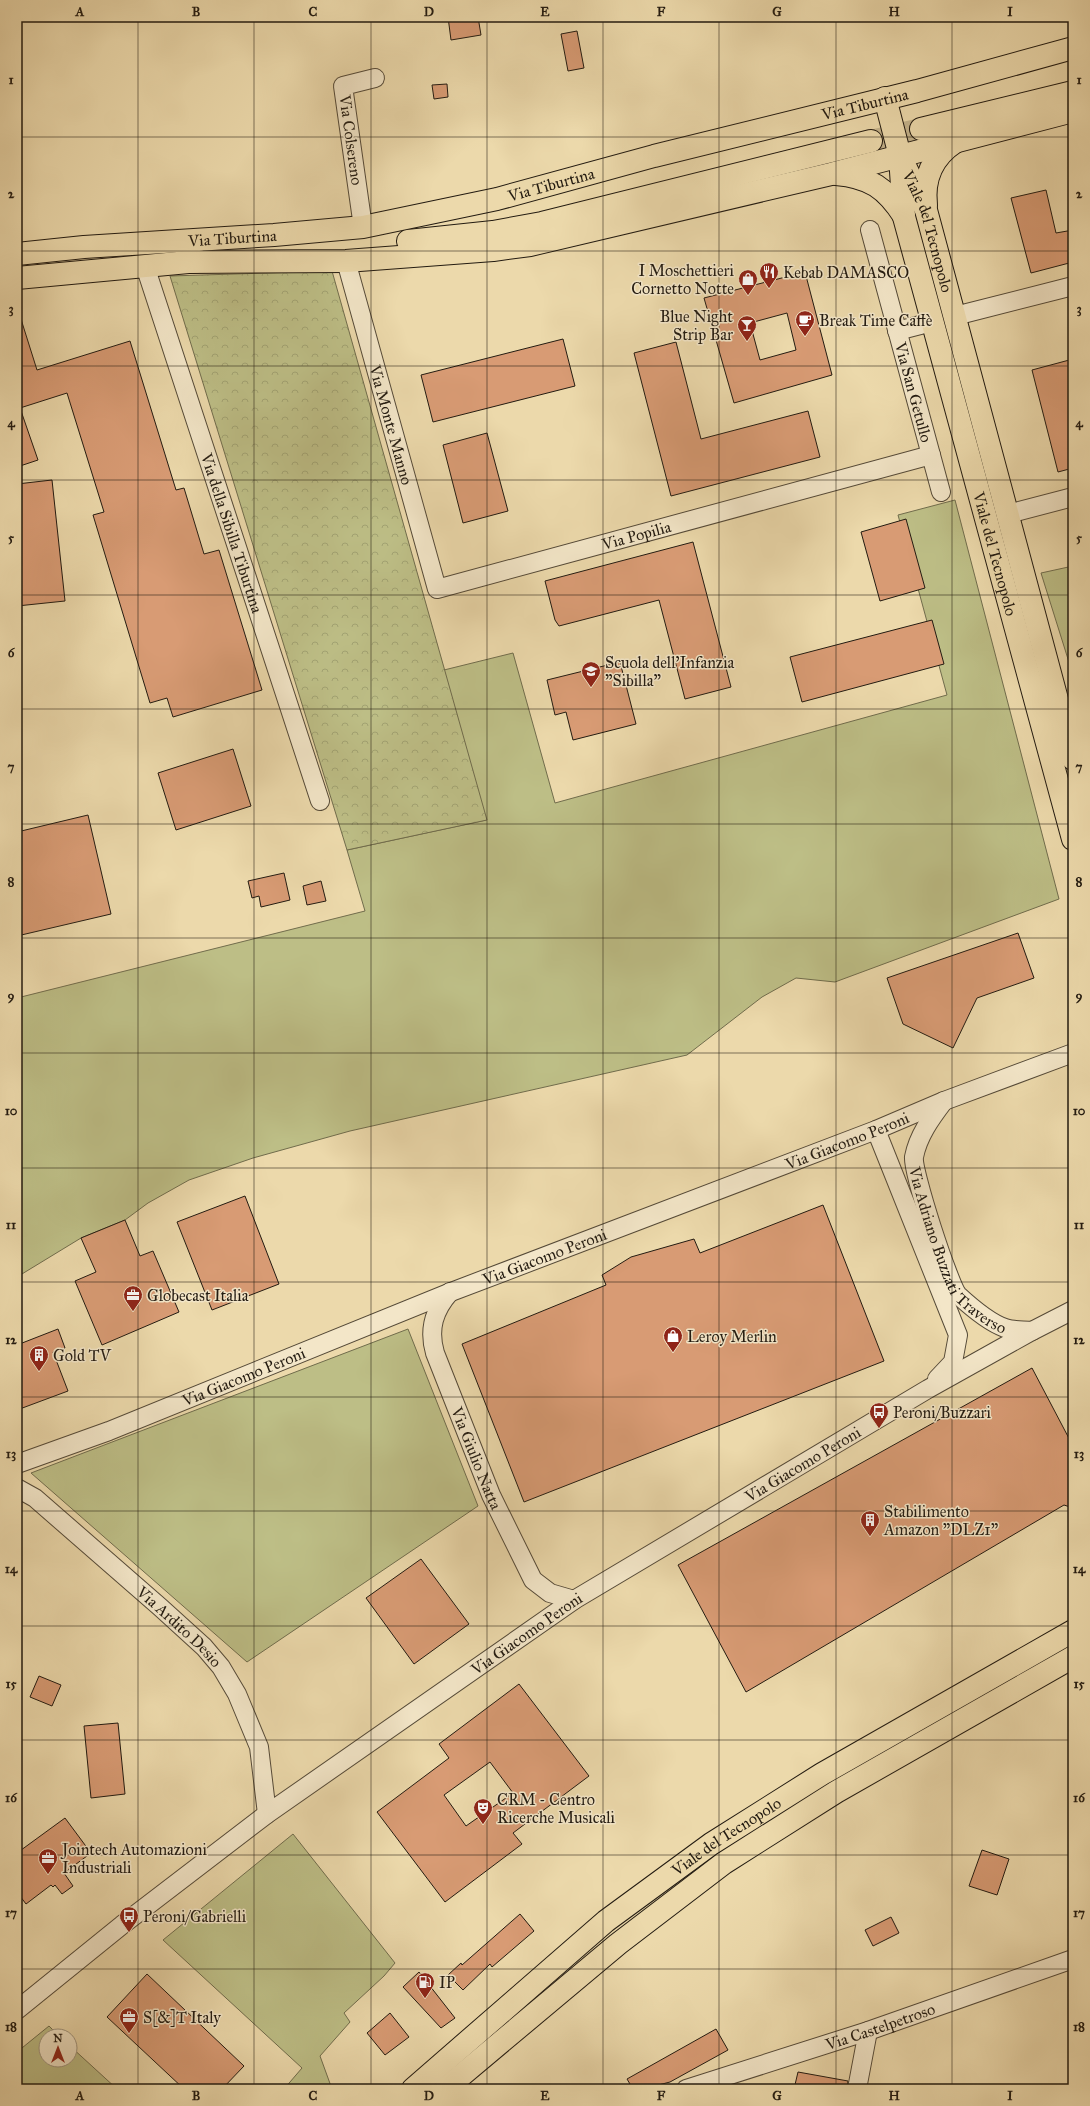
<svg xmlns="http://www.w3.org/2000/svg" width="1090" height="2106" font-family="'IM FELL Great Primer',serif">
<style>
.green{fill:#bdbe86;stroke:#706c4c}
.park{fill:url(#park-crowns);stroke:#706c4c}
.building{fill:#d89b74;stroke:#231b11;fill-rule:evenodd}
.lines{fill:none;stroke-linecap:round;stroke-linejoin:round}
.major-tunnel{stroke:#c4b38c;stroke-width:22;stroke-dasharray:22 11;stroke-linecap:butt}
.minor-casing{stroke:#554a38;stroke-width:20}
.major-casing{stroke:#231b11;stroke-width:24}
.minor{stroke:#f3e6c8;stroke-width:18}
.major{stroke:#ecd9ab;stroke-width:22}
.grid{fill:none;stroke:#231b11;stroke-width:1;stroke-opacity:0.55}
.labels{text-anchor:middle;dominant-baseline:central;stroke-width:3;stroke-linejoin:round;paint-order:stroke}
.street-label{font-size:16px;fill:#231b11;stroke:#f3e6c8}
.poi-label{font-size:16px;fill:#231b11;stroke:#f3e6c8;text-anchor:start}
.neatline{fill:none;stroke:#231b11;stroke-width:1.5}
.grid-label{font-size:13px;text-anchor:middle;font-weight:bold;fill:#231b11}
</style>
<defs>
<pattern id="park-crowns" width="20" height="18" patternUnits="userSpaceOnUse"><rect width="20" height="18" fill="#bdbe86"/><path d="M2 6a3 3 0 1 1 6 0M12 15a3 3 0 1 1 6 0" fill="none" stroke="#a2a373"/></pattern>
</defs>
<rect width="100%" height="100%" fill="#ecd9ab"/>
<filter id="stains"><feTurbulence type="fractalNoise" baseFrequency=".005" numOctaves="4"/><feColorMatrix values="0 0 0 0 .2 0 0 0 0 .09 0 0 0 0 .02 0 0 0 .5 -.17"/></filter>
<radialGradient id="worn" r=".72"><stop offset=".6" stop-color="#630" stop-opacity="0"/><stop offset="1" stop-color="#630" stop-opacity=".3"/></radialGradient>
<g class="green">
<polygon points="955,500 1059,899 835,982 796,978 762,997 687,1055 350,1131 253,1158 189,1180 148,1203 125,1220 81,1238 17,1277 17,998 365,911 347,850 486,820 444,670 513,653 555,803 947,695 898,515"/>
<polygon points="1073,566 1073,675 1041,573"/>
<polygon points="408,1329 478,1506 247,1662 31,1473"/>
<polygon points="293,1834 395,1963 384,1976 344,2013 350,2022 320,2056 332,2089 284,2089 302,2068 163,1940"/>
<polygon points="49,2026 59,2036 46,2036 46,2060 70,2060 70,2046 117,2089 17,2089 17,2052"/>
</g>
<polygon class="park" points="332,271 487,820 347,850 170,276"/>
<g class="building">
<polygon points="448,17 478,17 481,35 451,40"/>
<polygon points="577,31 584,68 568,71 561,34"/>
<polygon points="447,84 448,97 434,99 432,85"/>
<polygon points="1046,190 1056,233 1073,230 1073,262 1031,273 1011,198"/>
<path d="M 805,272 L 832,375 L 734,403 L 704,298 ZM 787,313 L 796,350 L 760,360 L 750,323 Z"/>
<polygon points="20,316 37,370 130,341 176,490 184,488 204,554 219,550 262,690 173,717 167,698 150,703 93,515 104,512 67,393 20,408 38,460 17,467 17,317"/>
<polygon points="563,339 575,386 433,422 421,375"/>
<polygon points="676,342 701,439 808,411 820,457 671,496 634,353"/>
<polygon points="1073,359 1073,468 1058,472 1032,370"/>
<polygon points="487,433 508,511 463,523 443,445"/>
<polygon points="52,480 65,601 17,606 17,484"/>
<polygon points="906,519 925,588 880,601 861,532"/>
<polygon points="693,542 731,687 685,699 659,600 559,626 555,620 545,581"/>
<polygon points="932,620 944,664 802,702 790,657"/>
<polygon points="620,662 636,724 573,740 566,712 555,715 547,680"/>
<polygon points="233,749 251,806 176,830 158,773"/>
<polygon points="88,815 111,914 17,936 17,832"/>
<polygon points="284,873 290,900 261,907 259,896 252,898 248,881"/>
<polygon points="321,881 326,901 307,905 303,886"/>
<polygon points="1018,933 1034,978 977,998 953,1048 903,1024 887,978"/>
<polygon points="245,1196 279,1284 212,1310 177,1222"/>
<polygon points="823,1205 884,1361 524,1502 462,1344 606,1285 602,1275 631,1257 694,1239 700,1253"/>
<polygon points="125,1220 140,1256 153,1251 179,1312 102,1345 75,1281 96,1272 81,1238"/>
<polygon points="58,1329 65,1348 53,1352 68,1391 17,1410 17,1345"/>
<polygon points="1032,1368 1073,1446 1073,1508 1064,1505 746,1692 678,1565"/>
<polygon points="421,1559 469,1624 414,1664 366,1598"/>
<polygon points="39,1676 61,1685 52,1706 30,1697"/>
<path d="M 519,1684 L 589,1776 L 513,1833 L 522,1844 L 445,1902 L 377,1812 L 449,1758 L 439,1744 ZM 490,1762 L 513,1793 L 466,1826 L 444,1795 Z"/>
<polygon points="118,1723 125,1794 91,1798 84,1726"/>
<polygon points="65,1818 91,1853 64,1873 73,1886 62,1894 55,1885 53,1887 51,1885 26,1904 17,1892 17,1853"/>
<polygon points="982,1850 1009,1859 997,1895 969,1886"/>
<polygon points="520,1914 534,1931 492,1967 490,1964 463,1990 448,1975 461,1963 462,1965"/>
<polygon points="891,1917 899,1933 873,1946 865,1930"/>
<polygon points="419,1972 455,2018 441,2028 403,1987"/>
<polygon points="147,1974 244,2066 222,2089 184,2089 107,2017"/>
<polygon points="390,2013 409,2037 385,2055 367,2033"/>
<polygon points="716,2029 728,2050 670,2082 643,2089 633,2089 627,2079"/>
<polygon points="798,2072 848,2081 847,2089 794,2089"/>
</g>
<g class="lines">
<polyline class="major-tunnel" points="871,141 921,129"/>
<defs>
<g id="minor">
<polyline points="363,227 343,86 375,78"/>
<path id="s1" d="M 870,230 L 941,492"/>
<path id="s2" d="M 346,261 L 437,589 L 931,455"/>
<path id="s3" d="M 145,266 L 320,801"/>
<polyline points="955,316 1073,286"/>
<polyline points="897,331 932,322"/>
<polyline points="1008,514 1073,497"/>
<path id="s4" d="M 944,1101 C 931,1118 918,1136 914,1157 C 912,1171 949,1285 958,1295 C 971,1307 988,1322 1005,1328 C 1013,1331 1024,1330 1032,1331"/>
<polyline points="876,1130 958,1335 953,1362 937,1379"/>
<path id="s5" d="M 450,1292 C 434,1310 428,1329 435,1353 L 491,1495 L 533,1580 L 550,1593 L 574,1600"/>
<path id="s6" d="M 17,1464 L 109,1431 L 451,1292 L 876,1130 L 944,1101 L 1073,1053"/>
<path id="s7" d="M 17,1488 L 35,1498 L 160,1607 L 204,1647 L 221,1667 L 237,1694 L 259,1747 L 267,1814"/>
<path id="s8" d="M 17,2010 L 122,1925 L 267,1814 L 574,1600 L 928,1389 L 1032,1331 L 1073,1310"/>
<path id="s9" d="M 686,2089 L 868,2031 L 1073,1959"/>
<polyline points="857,2089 868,2031"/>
</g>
<g id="major">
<path id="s10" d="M 885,98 L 900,156 L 904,217 L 1073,839"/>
<polyline points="921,129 1073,92"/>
<path id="s11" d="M 904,164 L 926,210 L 1073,759"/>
<path d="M 836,174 C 870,177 886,188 904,216"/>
<path d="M 926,205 C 923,178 932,157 955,142"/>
<polyline points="408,241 493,232 542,223 871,141"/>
<path id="s12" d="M 17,254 L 84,247 L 274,235 L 363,227 L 497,199 L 654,156 L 917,91 L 1073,48"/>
<polyline points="184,262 346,261 493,250 530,245 831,174 1073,111"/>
<polyline points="17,278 199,261"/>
<path id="s13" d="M 413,2089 L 606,1921 L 711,1844 L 822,1774 L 1073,1631"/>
<polyline points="445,2089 618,1944 724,1863 836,1792 1073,1657"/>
</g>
</defs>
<use href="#minor" class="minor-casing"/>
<use href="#major" class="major-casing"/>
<use href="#minor" class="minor"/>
<use href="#major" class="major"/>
</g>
<path class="grid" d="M 138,17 L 138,2089M 254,17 L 254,2089M 371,17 L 371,2089M 487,17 L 487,2089M 603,17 L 603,2089M 719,17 L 719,2089M 836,17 L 836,2089M 952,17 L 952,2089M 17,137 L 1073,137M 17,251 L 1073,251M 17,366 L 1073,366M 17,480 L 1073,480M 17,595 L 1073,595M 17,709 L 1073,709M 17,824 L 1073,824M 17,938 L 1073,938M 17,1053 L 1073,1053M 17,1168 L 1073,1168M 17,1282 L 1073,1282M 17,1397 L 1073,1397M 17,1511 L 1073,1511M 17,1626 L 1073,1626M 17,1740 L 1073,1740M 17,1855 L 1073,1855M 17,1969 L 1073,1969"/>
<defs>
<symbol id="restaurant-pin" viewBox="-11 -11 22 30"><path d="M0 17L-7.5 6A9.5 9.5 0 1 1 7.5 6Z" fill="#8f2418" stroke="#f3e6c8"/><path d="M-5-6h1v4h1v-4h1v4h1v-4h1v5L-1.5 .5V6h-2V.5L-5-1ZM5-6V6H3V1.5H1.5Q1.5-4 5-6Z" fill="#fff"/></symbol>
<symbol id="shop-pin" viewBox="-11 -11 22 30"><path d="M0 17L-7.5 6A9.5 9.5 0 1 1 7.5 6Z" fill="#8f2418" stroke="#f3e6c8"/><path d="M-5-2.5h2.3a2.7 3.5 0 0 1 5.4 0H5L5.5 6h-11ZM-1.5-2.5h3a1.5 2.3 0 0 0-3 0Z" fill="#fff"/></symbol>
<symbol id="cafe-pin" viewBox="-11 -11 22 30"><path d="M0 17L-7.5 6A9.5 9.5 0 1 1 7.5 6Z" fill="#8f2418" stroke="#f3e6c8"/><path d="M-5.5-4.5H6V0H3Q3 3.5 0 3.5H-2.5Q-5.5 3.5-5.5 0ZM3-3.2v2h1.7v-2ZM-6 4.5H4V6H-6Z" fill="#fff"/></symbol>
<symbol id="bar-pin" viewBox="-11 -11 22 30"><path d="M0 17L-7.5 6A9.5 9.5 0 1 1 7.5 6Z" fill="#8f2418" stroke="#f3e6c8"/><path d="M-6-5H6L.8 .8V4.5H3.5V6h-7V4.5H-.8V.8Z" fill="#fff"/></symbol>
<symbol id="school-pin" viewBox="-11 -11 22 30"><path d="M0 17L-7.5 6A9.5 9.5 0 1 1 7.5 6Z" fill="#8f2418" stroke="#f3e6c8"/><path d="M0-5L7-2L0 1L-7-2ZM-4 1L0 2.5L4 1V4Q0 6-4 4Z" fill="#fff"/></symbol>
<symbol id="office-pin" viewBox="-11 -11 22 30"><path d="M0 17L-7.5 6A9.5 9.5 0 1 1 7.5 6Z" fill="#8f2418" stroke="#f3e6c8"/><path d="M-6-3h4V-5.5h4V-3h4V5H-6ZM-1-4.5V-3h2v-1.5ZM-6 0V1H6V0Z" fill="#fff"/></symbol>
<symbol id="building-pin" viewBox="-11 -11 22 30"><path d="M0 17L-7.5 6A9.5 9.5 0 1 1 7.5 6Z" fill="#8f2418" stroke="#f3e6c8"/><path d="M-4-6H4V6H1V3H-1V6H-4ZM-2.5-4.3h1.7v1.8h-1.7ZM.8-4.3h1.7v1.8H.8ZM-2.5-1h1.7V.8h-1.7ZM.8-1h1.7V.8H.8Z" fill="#fff"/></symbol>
<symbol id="bus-pin" viewBox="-11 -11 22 30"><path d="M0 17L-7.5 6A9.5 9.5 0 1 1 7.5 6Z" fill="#8f2418" stroke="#f3e6c8"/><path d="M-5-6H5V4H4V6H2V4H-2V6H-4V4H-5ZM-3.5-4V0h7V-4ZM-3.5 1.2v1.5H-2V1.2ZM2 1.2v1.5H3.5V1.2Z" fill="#fff"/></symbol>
<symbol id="theatre-pin" viewBox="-11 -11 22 30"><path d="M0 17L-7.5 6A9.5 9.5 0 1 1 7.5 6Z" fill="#8f2418" stroke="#f3e6c8"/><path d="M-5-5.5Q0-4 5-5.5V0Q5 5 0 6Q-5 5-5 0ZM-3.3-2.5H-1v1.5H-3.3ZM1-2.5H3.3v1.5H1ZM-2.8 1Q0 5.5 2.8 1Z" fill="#fff"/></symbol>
<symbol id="fuel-pin" viewBox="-11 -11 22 30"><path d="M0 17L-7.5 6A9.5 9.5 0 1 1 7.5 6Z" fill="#8f2418" stroke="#f3e6c8"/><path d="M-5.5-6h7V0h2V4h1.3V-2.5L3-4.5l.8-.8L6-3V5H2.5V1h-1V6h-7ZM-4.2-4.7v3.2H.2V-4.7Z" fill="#fff"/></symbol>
</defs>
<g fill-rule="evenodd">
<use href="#restaurant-pin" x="758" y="261" width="22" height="30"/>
<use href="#shop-pin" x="737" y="268" width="22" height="30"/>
<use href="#cafe-pin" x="794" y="309" width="22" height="30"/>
<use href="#bar-pin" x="736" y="314" width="22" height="30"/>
<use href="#school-pin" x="580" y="660" width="22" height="30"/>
<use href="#office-pin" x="122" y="1284" width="22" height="30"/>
<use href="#shop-pin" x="662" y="1325" width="22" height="30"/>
<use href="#building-pin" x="28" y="1344" width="22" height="30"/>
<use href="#bus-pin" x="868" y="1401" width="22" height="30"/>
<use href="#building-pin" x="859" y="1509" width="22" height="30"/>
<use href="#theatre-pin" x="472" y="1797" width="22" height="30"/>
<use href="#office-pin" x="37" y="1847" width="22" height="30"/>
<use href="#bus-pin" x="118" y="1905" width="22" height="30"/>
<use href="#fuel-pin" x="414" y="1971" width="22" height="30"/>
<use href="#office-pin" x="118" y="2006" width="22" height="30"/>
</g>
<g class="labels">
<g class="street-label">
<text stroke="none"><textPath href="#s12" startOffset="864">Via Tiburtina</textPath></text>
<text transform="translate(351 140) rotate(82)">Via Colsereno</text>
<text stroke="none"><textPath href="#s12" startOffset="540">Via Tiburtina</textPath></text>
<text stroke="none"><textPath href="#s11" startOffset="72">Viale del Tecnopolo</textPath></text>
<text stroke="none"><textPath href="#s12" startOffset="216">Via Tiburtina</textPath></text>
<text stroke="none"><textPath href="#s1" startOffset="168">Via San Getullo</textPath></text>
<text stroke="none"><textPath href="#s2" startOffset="170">Via Monte Manno</textPath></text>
<text stroke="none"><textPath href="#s3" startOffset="281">Via della Sibilla Tiburtina</textPath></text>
<text stroke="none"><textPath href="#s2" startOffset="547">Via Popilia</textPath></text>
<text stroke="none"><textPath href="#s10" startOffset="470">Viale del Tecnopolo</textPath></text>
<text stroke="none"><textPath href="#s6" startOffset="891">Via Giacomo Peroni</textPath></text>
<text stroke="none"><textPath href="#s4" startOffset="171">Via Adriano Buzzati Traverso</textPath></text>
<text stroke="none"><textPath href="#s6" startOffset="567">Via Giacomo Peroni</textPath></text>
<text stroke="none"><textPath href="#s6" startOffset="243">Via Giacomo Peroni</textPath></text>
<text stroke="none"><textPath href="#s5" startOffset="179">Via Giulio Natta</textPath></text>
<text stroke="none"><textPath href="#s8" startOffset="958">Via Giacomo Peroni</textPath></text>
<text stroke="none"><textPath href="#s7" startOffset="214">Via Ardito Desio</textPath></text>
<text stroke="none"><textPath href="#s8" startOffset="634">Via Giacomo Peroni</textPath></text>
<text stroke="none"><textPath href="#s13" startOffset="403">Viale del Tecnopolo</textPath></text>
<text stroke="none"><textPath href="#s9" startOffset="204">Via Castelpetroso</textPath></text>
</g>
<g class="poi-label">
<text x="734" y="270" text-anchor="end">I Moschettieri<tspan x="734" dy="18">Cornetto Notte</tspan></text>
<text x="783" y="272">Kebab DAMASCO</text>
<text x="733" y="316" text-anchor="end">Blue Night<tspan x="733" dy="18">Strip Bar</tspan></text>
<text x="819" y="320">Break Time Caffè</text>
<text x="605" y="662">Scuola dell'Infanzia<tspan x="605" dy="18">"Sibilla"</tspan></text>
<text x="147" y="1295">Globecast Italia</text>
<text x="687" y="1336">Leroy Merlin</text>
<text x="53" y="1355">Gold TV</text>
<text x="893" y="1412">Peroni/Buzzari</text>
<text x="884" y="1511">Stabilimento<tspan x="884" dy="18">Amazon "DLZ1"</tspan></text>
<text x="497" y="1799">CRM - Centro<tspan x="497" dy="18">Ricerche Musicali</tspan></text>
<text x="62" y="1849">Jointech Automazioni<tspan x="62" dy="18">Industriali</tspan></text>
<text x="143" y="1916">Peroni/Gabrielli</text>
<text x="439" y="1982">IP</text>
<text x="143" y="2017">S[&amp;]T Italy</text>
</g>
</g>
<rect width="1090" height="2106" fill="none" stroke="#ecd9ab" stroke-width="44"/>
<g transform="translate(58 2048)"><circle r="19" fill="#f3e6c8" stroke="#a0957f"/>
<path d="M0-3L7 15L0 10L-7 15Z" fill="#8f2418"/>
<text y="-6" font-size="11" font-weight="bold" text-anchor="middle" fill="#231b11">N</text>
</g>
<rect x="22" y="22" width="1046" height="2062" class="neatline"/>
<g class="grid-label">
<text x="80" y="16">A</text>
<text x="196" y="16">B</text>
<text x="313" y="16">C</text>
<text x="429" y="16">D</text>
<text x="545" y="16">E</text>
<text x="661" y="16">F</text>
<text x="777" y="16">G</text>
<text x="894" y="16">H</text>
<text x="1010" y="16">I</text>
<text x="11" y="84">1</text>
<text x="1079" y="84">1</text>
<text x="11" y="198">2</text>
<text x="1079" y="198">2</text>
<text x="11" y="313">3</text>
<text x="1079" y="313">3</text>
<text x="11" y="427">4</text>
<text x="1079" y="427">4</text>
<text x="11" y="542">5</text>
<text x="1079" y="542">5</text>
<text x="11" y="657">6</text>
<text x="1079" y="657">6</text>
<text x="11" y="771">7</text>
<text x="1079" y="771">7</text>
<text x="11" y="886">8</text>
<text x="1079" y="886">8</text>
<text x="11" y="1000">9</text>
<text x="1079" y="1000">9</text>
<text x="11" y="1115">10</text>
<text x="1079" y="1115">10</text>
<text x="11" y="1229">11</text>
<text x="1079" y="1229">11</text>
<text x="11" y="1344">12</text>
<text x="1079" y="1344">12</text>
<text x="11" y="1458">13</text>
<text x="1079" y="1458">13</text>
<text x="11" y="1573">14</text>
<text x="1079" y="1573">14</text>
<text x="11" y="1688">15</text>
<text x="1079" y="1688">15</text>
<text x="11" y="1802">16</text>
<text x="1079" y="1802">16</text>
<text x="11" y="1917">17</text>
<text x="1079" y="1917">17</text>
<text x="11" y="2031">18</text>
<text x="1079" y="2031">18</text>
<text x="80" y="2100">A</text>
<text x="196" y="2100">B</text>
<text x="313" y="2100">C</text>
<text x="429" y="2100">D</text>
<text x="545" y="2100">E</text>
<text x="661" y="2100">F</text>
<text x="777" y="2100">G</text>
<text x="894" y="2100">H</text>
<text x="1010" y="2100">I</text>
</g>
<rect width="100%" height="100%" filter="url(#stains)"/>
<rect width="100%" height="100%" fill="url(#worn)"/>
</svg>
